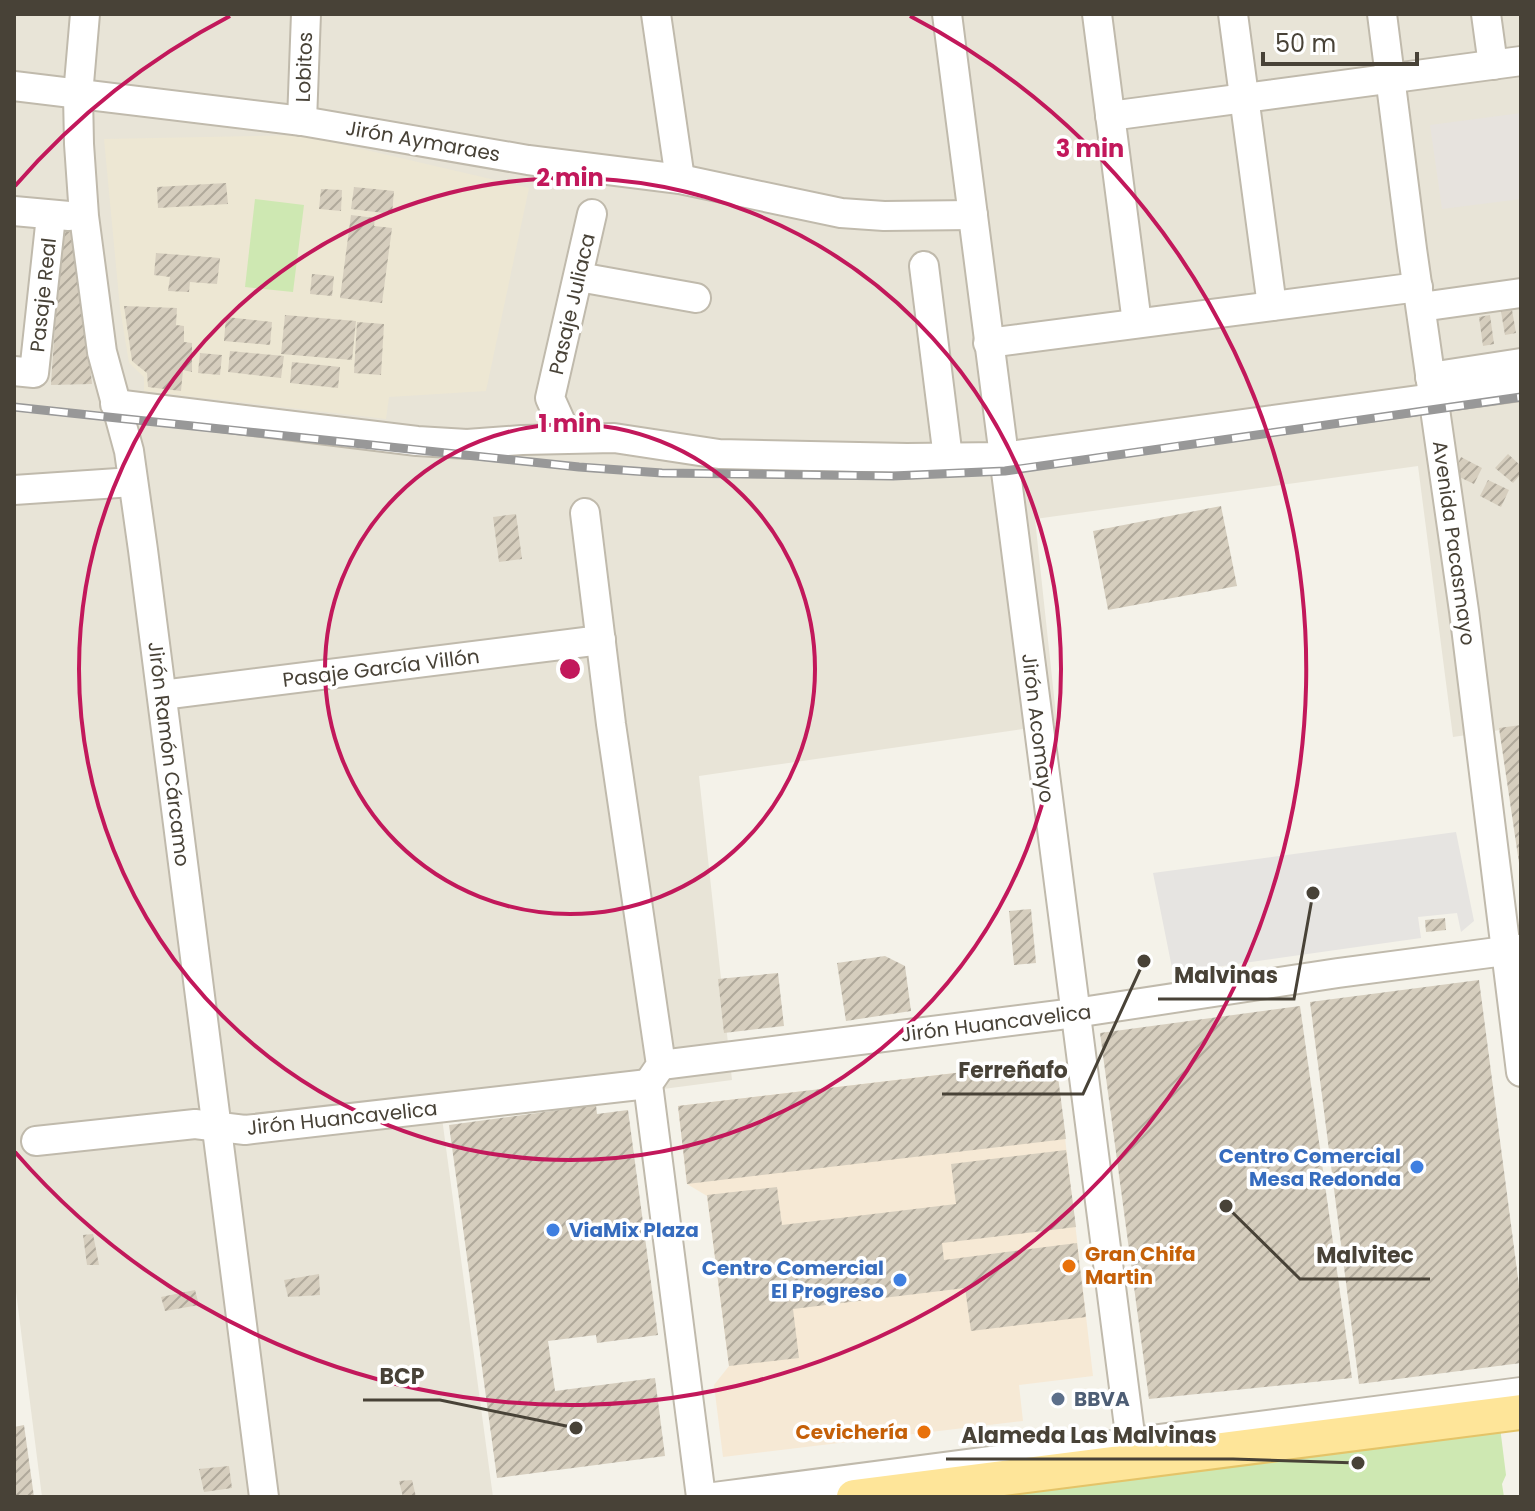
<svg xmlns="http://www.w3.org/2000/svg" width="1535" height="1511" font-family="Poppins,sans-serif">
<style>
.residential{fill:#e8e4d7}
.commercial{fill:#f6e9d5}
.industrial{fill:#e7e3de}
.education{fill:#ede7d3}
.green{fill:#cee8b2}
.parking{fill:#e6e4e1}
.building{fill:url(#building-hatch)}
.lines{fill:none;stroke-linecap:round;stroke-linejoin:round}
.minor-casing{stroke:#c0baac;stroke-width:32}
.major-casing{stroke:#e4c468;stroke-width:38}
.minor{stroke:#fff;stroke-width:28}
.major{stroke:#fee599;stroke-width:34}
.rail-casing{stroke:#989898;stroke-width:9}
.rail{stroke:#fff;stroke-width:6;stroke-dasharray:18;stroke-linecap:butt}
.ring{fill:none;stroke:#c2185b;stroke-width:4}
.shop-dot{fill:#3f7fe0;stroke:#fff;stroke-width:3}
.food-dot{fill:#e8710a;stroke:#fff;stroke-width:3}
.service-dot{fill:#5c6f8a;stroke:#fff;stroke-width:3}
.labels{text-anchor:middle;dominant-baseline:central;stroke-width:7;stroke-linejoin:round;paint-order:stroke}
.street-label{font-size:20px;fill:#484237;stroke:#fff}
.shop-label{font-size:20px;font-weight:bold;fill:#366cbe;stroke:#fff;text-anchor:end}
.food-label{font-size:20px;font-weight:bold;fill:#c56008;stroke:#fff;text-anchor:start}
.service-label{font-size:20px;font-weight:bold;fill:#4e5e75;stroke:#fff;text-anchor:start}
.centre{fill:#c2185b;stroke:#fff;stroke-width:4}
.ring-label{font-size:24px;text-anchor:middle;font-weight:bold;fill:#c2185b;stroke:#fff;stroke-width:7;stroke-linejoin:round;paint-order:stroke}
.leader{fill:none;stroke:#484237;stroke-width:3}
.callout-dot{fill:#484237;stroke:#fff;stroke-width:3}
.callout-label{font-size:22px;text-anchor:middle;font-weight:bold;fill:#484237;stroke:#fff;stroke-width:7;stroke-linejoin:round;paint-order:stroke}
</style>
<defs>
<pattern id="building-hatch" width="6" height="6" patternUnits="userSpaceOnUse" patternTransform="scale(2)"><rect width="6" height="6" fill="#d6cebe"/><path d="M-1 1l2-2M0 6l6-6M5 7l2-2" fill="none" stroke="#b0a99b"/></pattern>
</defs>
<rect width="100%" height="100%" fill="#f4f2e9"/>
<polygon class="residential" points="14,14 1521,14 1521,727 1453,737 1418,466 1035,519 1057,724 699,776 732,1080 442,1118 493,1497 42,1497 14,1276"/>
<polygon class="commercial" points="1056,1061 1093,1376 1019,1385 1023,1421 723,1457 714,1385 729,1366 707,1196 687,1184 678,1106"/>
<polygon class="industrial" points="1521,113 1521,199 1442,209 1430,125"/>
<polygon class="education" points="302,135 529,188 486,391 389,397 386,419 144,391 144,377 129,363 120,308 104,139"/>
<g class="green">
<polygon points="255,199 304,205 293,292 245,287"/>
<polygon points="1500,1427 1506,1475 1502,1484 1504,1497 962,1497"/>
</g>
<polygon class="parking" points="1456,832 1474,921 1461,932 1457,913 1418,917 1421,938 1173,973 1153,873"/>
<g class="building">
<polygon points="226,183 228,204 158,208 157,187"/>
<polygon points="354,187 394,191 392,214 351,209"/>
<polygon points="321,189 342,190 341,211 319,209"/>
<polygon points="351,215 375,218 374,226 392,228 382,303 340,298"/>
<polygon points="76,227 92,384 51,385 61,228"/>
<polygon points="156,253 220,258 217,284 190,282 189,292 168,291 170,277 154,275"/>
<polygon points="312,274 334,276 332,296 310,294"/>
<polygon points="1511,304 1516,333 1505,335 1500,306"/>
<polygon points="124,306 177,308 176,325 184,326 184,342 192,343 192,372 183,370 181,391 148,387 147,373 132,361"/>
<polygon points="285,315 356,321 352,360 281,354"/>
<polygon points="1490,315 1494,344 1483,346 1479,317"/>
<polygon points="226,317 272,322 270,345 224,341"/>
<polygon points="357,322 384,324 381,375 354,373"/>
<polygon points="230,351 284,356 281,378 228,372"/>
<polygon points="200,353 222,355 220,375 198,373"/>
<polygon points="292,362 340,367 338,388 290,383"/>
<polygon points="1508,454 1521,466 1521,474 1513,483 1495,468"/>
<polygon points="1461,457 1482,468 1474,484 1453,474"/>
<polygon points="1488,480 1509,490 1501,507 1480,496"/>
<polygon points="1221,506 1237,586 1108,610 1093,531"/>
<polygon points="516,514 522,559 499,562 493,517"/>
<polygon points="1521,725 1521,863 1519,863 1499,728"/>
<polygon points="1031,909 1036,963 1014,965 1009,911"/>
<polygon points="1445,918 1446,930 1426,932 1425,920"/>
<polygon points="885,956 905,966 911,1011 846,1021 837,963"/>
<polygon points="778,973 784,1026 724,1033 718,979"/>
<polygon points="1479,980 1521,1301 1521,1363 1359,1384 1310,1002"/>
<polygon points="1300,1006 1352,1378 1149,1399 1100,1033"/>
<polygon points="1056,1061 1066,1139 687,1184 678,1106"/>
<polygon points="596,1105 597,1114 628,1110 658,1335 597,1343 596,1335 548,1341 555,1391 655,1378 665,1456 497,1478 449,1125"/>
<polygon points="1066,1150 1076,1227 942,1243 944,1260 1077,1243 1086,1317 971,1331 965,1288 793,1309 799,1358 729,1366 707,1195 777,1187 782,1225 956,1204 951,1164"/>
<polygon points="93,1234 99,1265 87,1265 83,1235"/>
<polygon points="319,1274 320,1295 288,1297 284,1280"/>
<polygon points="195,1290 199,1305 165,1311 161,1297"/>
<polygon points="24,1425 34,1497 14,1497 14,1427"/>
<polygon points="229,1466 232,1488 204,1492 199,1469"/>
<polygon points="412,1480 416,1497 403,1497 399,1481"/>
</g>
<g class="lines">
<defs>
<g id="minor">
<polyline points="85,14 78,95 79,144 84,216 102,352 129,451 143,550 264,1497"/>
<polyline points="656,14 680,179"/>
<polyline points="947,14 1131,1442"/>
<polyline points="1097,14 1137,323"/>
<polyline points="1233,14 1272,306"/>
<polyline points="1382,14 1412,249 1464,611 1521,1072"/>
<polyline points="1486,14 1493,65"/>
<polyline points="14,86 302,121 528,160 680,179 841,213 884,216 973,215"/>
<polyline points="1110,116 1521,61"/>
<polyline points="302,121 306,14"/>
<polyline points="14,211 69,216"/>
<polyline points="924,266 948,458"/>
<polyline points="579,277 696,298"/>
<polyline points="1421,307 1521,293"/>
<polyline points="988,343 1418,287"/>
<polyline points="14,371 34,373 51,216"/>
<polyline points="1430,377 1521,363"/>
<polyline points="115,404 417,441 467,444 522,440 614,438 719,454 907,458 1003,457 1521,386"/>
<polyline points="568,438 550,398 592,214"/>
<polyline points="14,490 133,482"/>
<polyline points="585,513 611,724 661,1065 648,1084 701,1497"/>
<polyline points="162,695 601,640"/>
<polyline points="661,1065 1075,1013 1338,973 1520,949"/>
<polyline points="36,1141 195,1124 245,1130 648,1084"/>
<polyline points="714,1497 1521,1392"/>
</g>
<polyline id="major" points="854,1497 1521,1412"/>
</defs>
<use href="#minor" class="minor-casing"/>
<use href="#major" class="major-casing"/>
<use href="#minor" class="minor"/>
<use href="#major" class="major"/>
<defs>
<polyline id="rail" points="14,407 579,467 662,473 893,476 1005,471 1521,397"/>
</defs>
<use href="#rail" class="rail-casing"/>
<use href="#rail" class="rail"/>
</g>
<g class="ring">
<circle cx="570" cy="669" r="245"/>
<circle cx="570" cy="669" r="491"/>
<path d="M15 186A736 736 0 0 1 230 16M910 16A736 736 0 1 1 15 1152"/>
</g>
<g class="shop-dot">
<circle cx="1417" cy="1167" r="8"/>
<circle cx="553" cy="1230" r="8"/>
<circle cx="900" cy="1280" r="8"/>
</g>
<g class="food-dot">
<circle cx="1069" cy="1266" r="8"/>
<circle cx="924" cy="1432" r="8"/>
</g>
<circle class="service-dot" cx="1058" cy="1399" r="8"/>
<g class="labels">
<g class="street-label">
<text transform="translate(304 67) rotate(-88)">Lobitos</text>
<text transform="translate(423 141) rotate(10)">Jirón Aymaraes</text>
<text transform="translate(43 295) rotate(-84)">Pasaje Real</text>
<text transform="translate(572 304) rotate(-77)">Pasaje Juliaca</text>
<text transform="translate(1454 543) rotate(82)">Avenida Pacasmayo</text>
<text transform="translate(381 668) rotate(-7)">Pasaje García Villón</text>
<text transform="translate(1038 728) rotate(83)">Jirón Acomayo</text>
<text transform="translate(169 754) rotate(83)">Jirón Ramón Cárcamo</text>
<text transform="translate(996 1023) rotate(-7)">Jirón Huancavelica</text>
<text transform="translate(342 1118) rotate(-6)">Jirón Huancavelica</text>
</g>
<g class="shop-label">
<text x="1401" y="1156">Centro Comercial<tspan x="1401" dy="23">Mesa Redonda</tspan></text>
<text x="569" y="1230" text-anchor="start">ViaMix Plaza</text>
<text x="884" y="1268">Centro Comercial<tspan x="884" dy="23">El Progreso</tspan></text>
</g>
<g class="food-label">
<text x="1085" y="1254">Gran Chifa<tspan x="1085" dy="23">Martin</tspan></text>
<text x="908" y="1432" text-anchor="end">Cevichería</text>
</g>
<g class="service-label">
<text x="1074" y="1399">BBVA</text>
</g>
</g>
<circle cx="570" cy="669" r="12" class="centre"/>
<g class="ring-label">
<text x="1090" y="157">3 min</text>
<text x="570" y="186">2 min</text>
<text x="570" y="432">1 min</text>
</g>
<path class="leader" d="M1313 893L1294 999H1158M1144 961L1083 1094H942M1226 1206L1300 1279H1430M576 1428L440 1400H363M1358 1463L1233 1459H946"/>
<g class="callout-dot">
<circle cx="1313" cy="893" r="8"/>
<circle cx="1144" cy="961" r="8"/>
<circle cx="1226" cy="1206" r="8"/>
<circle cx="576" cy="1428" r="8"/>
<circle cx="1358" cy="1463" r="8"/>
</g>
<g class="callout-label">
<text x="1226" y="983">Malvinas</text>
<text x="1013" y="1078">Ferreñafo</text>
<text x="1365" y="1263">Malvitec</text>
<text x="402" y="1384">BCP</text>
<text x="1089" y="1443">Alameda Las Malvinas</text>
</g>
<rect width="1535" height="1511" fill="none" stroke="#484237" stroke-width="32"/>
<path d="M1263 52v12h154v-12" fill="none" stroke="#484237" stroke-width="4"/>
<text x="1275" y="52" font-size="24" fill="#484237" stroke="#ffffff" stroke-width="6" paint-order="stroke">50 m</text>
</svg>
